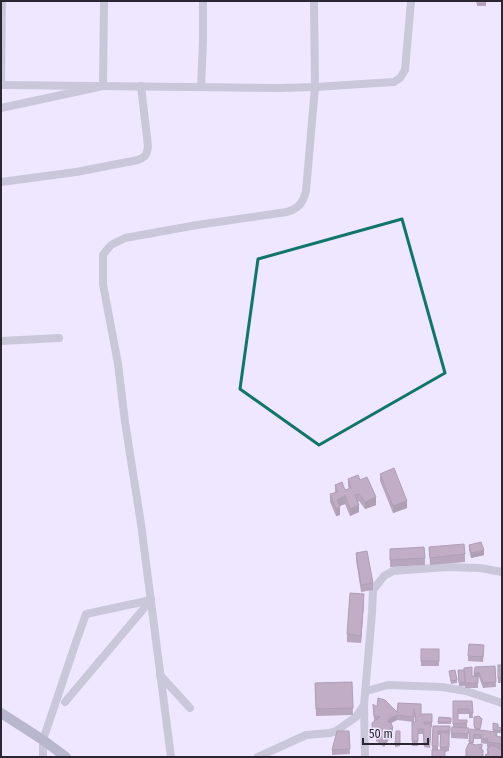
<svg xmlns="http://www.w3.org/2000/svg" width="503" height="758" font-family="'Fira Sans Condensed',sans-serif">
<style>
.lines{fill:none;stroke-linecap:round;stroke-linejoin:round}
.street{stroke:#9da1ae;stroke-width:8}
.secondary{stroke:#777d90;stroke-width:10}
.wall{fill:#765870;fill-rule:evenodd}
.shaded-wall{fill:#60475b}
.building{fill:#896682;stroke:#60475b}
.marked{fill:none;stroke:#0f766e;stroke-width:3;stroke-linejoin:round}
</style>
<rect width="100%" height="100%" fill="#efe7ff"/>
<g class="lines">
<g class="street">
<polyline points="1,85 278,88 315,87 394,82 400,78 405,70 411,1"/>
<polyline points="1,85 2,1"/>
<polyline points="201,87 203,42 203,1"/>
<polyline points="1,108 103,86 104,1"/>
<path d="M 1,182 L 76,172 L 138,160 C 146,157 147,154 148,146 L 141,86"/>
<polyline points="1,341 59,338"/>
<polyline points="160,675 190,708"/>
<polyline points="366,691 388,685 442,687 466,691 502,703"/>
<polyline points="65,702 151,600"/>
<polyline points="43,757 43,740 76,642 86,614 151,600"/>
<path d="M 171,757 L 141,524 L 125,422 L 118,364 L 103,284 L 103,255 L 105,252 L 111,245 L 125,238 L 197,225 L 287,212 C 299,208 303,203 306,191 L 315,87 L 314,1"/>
<polyline points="258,757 306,735 330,733 336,731 356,717 364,705"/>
<polyline points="365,757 364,705 372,613 373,590 384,576 393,571 447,567 480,568 502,572"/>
</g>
<polyline class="secondary" points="1,713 43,740 66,757"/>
</g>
<g class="wall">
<polygon points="477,1 486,3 486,6 477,6"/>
<polygon points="380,474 407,508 393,513 380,481"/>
<polygon points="348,479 360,480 376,505 365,509 359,501 358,502 359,512 350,516 345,504 339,506 340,515 336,516 330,502 330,494 335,493 335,485 345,490 349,489 348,486"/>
<polygon points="469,545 484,555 471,558 469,550"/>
<polygon points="429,547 465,554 465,562 430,565"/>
<polygon points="390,549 425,558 425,565 390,567"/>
<polygon points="356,553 373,583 373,590 361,592 356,560"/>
<polygon points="364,602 361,643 347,642 347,634"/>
<rect x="421" y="649" width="18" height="17"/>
<polygon points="484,650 483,662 468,661 468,656"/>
<rect x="498" y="665" width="4" height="18"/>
<polygon points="495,666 496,687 483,688 479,677 478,678 478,688 465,688 465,683 465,686 459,686 458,670 472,676 474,676 474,674"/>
<polygon points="449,671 457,680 457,683 451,684"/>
<polygon points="352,682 353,715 316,716 315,683"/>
<polygon points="453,701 472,701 473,718 469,718 469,714 458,714 458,720 467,720 467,728 469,728 468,739 451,738 451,733 453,727"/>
<polygon points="398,703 421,714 432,722 432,727 431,727 430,748 424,747 423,734 418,734 418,746 412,746 412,722 415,722 414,714 414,722 397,720 391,723 393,732 388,734 389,739 384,747 376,741 376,736 372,736 372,723 375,721 374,721 373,704 377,707 397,712"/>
<polygon points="439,717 451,718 451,724 438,724"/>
<polygon points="474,717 482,721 480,730 493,732 493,723 498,727 502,728 502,733 497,733 497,736 502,740 502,757 485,757 486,754 487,755 487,749 488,748 488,747 487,747 487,744 481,743 481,739 474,739 473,744 482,747 482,750 469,744 470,729 475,729 474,728"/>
<path d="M 433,726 L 450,726 L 450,735 L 449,735 L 449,751 L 445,752 L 432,750 ZM 438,735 L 440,735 L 440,750 L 438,750 Z"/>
<polygon points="349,731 350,754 332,755 332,750"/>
</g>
<g class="shaded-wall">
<polygon points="345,496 345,504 337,507 337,500"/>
<polygon points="376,497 376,505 365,509 365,502"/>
<polygon points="407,501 407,508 393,513 393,506"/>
<polygon points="359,505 359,512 350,516 350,509"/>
<polygon points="340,507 340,515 336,516 336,509"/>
<polygon points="484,550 484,555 471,558 471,553"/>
<polygon points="364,594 364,602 361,643 361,636"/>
<polygon points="479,672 479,677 474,679 474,674"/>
<polygon points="397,715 397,720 389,724 389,719"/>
<polygon points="393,728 393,732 384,736 384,731"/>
<polygon points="400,731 400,746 395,747 395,745"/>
<polygon points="389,735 389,739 384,747 384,742"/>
</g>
<g class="building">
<polygon points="477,1 485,1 486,3 477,4"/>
<polygon points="394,468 407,501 393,506 380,474"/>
<polygon points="358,475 360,480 367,477 376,497 365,502 359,494 355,495 359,505 350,509 345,496 337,500 340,507 336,509 330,494 338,492 335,485 342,482 345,490 351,488 348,479"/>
<polygon points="481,542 484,550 471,553 469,545"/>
<polygon points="464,544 465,554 430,558 429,547"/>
<polygon points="424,547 425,558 390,560 390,549"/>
<polygon points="367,551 373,583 361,585 356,553"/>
<polygon points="350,593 364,594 361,636 347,634"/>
<polygon points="469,644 484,645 483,657 468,656"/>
<rect x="421" y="649" width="18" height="12"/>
<rect x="498" y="665" width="4" height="13"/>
<polygon points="495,666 496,682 483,683 479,672 474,674 475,667"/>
<polygon points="472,667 472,676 478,676 478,683 465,683 464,668"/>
<polygon points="455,670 457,680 451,681 449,671"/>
<polygon points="458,670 464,670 465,683 459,683"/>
<polygon points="352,682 353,708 316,709 315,683"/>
<polygon points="378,698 385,700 397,712 398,703 421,704 421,714 432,714 432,722 424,722 424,724 431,724 430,743 424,743 423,729 418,729 418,741 412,741 412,722 416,722 414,709 414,717 397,715 389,719 388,722 391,723 393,728 384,731 389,735 384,742 376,736 376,731 372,731 372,723 380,717 374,716 373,704 377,707"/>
<polygon points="453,701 472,701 473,713 469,713 469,709 458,709 458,720 467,720 467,723 453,724"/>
<polygon points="479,716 482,719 480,729 477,729 474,726 474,717"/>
<polygon points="439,717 451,718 451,722 438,722"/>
<polygon points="493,723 498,724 498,727 502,728 502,731 493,730"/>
<polygon points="433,726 450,726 450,731 438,731 438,746 432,746"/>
<polygon points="452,727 469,728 468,734 451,733"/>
<polygon points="470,729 497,732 496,736 501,737 501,739 502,740 502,744 487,742 488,739 481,739 481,735 474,734 473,743 469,742"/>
<polygon points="337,731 349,731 350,749 332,750"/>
<polygon points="396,731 400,731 400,743 395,745"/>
<polygon points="441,732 449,733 449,747 440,747"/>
<polygon points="469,743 476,745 482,744 482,747 479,748 483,750 483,757 466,757 466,749"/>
<polygon points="488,745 495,745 494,746 492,745 488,748"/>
<polygon points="492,745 500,749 502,749 502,757 485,757 486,754 488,755 489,752 487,749"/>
<polygon points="500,746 502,747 502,749 499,749"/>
<rect x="432" y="750" width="13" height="7"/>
</g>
<path d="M0 0H503V758H0ZM 402,219 L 445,373 L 319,445 L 240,389 L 258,259 Z" fill="#efe7ff" fill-opacity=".55" fill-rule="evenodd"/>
<path class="marked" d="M 402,219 L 445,373 L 319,445 L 240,389 L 258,259 Z"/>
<rect width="503" height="758" fill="none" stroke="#2b2732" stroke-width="4"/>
<path d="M363 738v6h65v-6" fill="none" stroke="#2b2732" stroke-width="2"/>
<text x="369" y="738" font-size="12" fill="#2b2732" stroke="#efe7ff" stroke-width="3" paint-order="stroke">50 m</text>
</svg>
